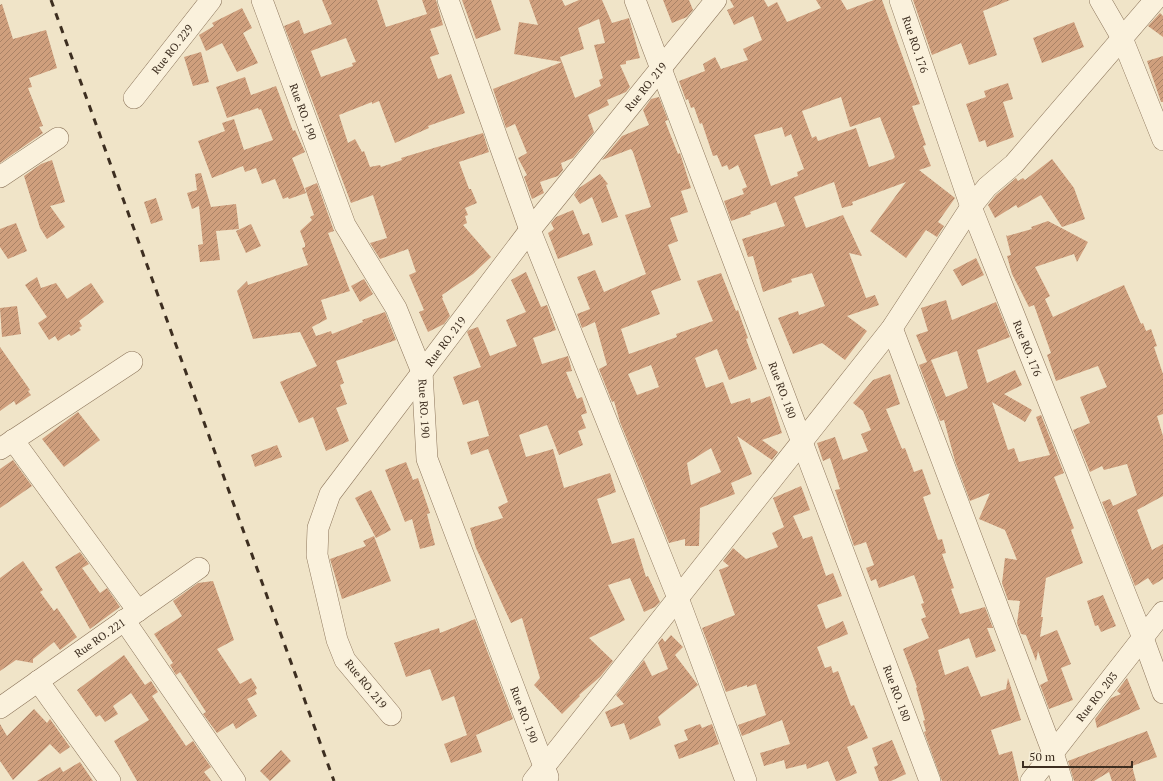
<svg xmlns="http://www.w3.org/2000/svg" width="1163" height="781" font-family="'PT Serif',serif">
<style>
.building{fill:url(#building-hatch);fill-rule:evenodd}
.lines{fill:none;stroke-linecap:round;stroke-linejoin:round}
.minor-casing{stroke:#8d765c;stroke-width:22}
.minor{stroke:#faf1dc;stroke-width:21}
.rail{stroke:#3d2e20;stroke-width:3;stroke-dasharray:7 7;stroke-linecap:butt}
.labels{text-anchor:middle;dominant-baseline:central;stroke-width:3;stroke-linejoin:round;paint-order:stroke}
.street-label{font-size:11px;fill:#3d2e20;stroke:#f7eed8}
</style>
<defs>
<pattern id="building-hatch" width="6" height="6" patternUnits="userSpaceOnUse"><rect width="6" height="6" fill="#cf9f7d"/><path d="M-1 1l2-2M0 6l6-6M5 7l2-2" fill="none" stroke="#a98266"/></pattern>
</defs>
<rect width="100%" height="100%" fill="#f0e4c8"/>
<g class="building">
<path d="M 322,0 L 377,0 L 386,27 L 427,14 L 422,0 L 436,0 L 443,25 L 430,29 L 439,54 L 430,57 L 438,79 L 451,74 L 465,113 L 428,126 L 429,128 L 395,143 L 379,101 L 372,104 L 372,102 L 339,115 L 348,143 L 355,139 L 362,152 L 364,151 L 370,167 L 380,165 L 381,167 L 402,160 L 401,158 L 483,133 L 489,152 L 459,162 L 469,189 L 471,189 L 477,203 L 465,208 L 468,215 L 465,216 L 467,223 L 463,225 L 491,257 L 473,274 L 442,295 L 443,298 L 442,298 L 450,316 L 444,324 L 428,332 L 419,312 L 424,310 L 409,275 L 416,272 L 408,249 L 380,259 L 370,243 L 387,238 L 373,195 L 351,203 L 284,26 L 299,20 L 304,34 L 332,24 ZM 346,38 L 356,62 L 352,63 L 353,66 L 321,77 L 311,51 Z"/>
<polygon points="462,0 491,0 501,30 476,39"/>
<polygon points="529,0 562,0 565,6 579,0 602,0 612,23 629,18 640,58 626,61 626,64 620,65 630,87 626,92 607,100 609,105 588,115 594,132 573,158 561,163 563,170 558,176 540,182 544,193 532,199 524,177 527,175 518,158 527,153 515,124 506,128 493,89 562,62 575,98 601,86 599,80 603,78 594,45 605,43 599,19 578,28 584,49 560,57 562,62 514,54 519,22 538,25"/>
<polygon points="663,0 689,0 693,10 687,17 672,23"/>
<path d="M 730,0 L 764,0 L 768,7 L 777,2 L 787,22 L 821,8 L 816,0 L 841,0 L 847,10 L 874,0 L 882,0 L 920,104 L 912,106 L 926,145 L 923,146 L 931,166 L 919,170 L 955,198 L 938,222 L 944,226 L 937,237 L 926,230 L 906,258 L 870,231 L 906,182 L 852,202 L 853,205 L 842,208 L 834,182 L 794,197 L 806,228 L 843,215 L 862,256 L 849,253 L 866,298 L 875,295 L 879,305 L 847,316 L 867,331 L 845,360 L 822,343 L 793,354 L 778,318 L 798,311 L 799,315 L 825,306 L 812,273 L 791,279 L 792,282 L 763,292 L 753,256 L 748,257 L 742,239 L 785,226 L 776,202 L 750,212 L 751,214 L 731,221 L 724,201 L 744,194 L 742,189 L 747,187 L 738,165 L 729,170 L 727,165 L 722,167 L 717,155 L 713,156 L 702,123 L 700,124 L 694,107 L 691,108 L 688,99 L 686,100 L 679,81 L 705,71 L 703,64 L 715,57 L 721,69 L 748,60 L 743,49 L 762,40 L 753,16 L 734,25 L 727,10 L 734,7 ZM 841,97 L 850,127 L 880,117 L 895,157 L 893,159 L 869,167 L 856,128 L 818,141 L 816,136 L 812,138 L 802,111 ZM 782,127 L 785,137 L 791,134 L 804,169 L 797,172 L 798,176 L 771,186 L 754,135 Z"/>
<polygon points="913,0 1010,0 983,11 997,55 969,65 961,43 932,55"/>
<polygon points="2,4 13,39 46,30 57,68 29,78 32,87 28,88 43,126 39,127 43,133 0,163 0,5"/>
<polygon points="242,8 252,28 243,33 258,63 237,72 222,43 206,51 199,35 214,26 212,23"/>
<polygon points="1160,13 1163,16 1163,37 1148,26"/>
<polygon points="1074,22 1084,47 1042,63 1033,38"/>
<polygon points="201,52 209,82 193,86 184,57"/>
<polygon points="1163,56 1163,102 1161,102 1147,61"/>
<polygon points="245,77 251,95 276,86 293,131 295,130 305,152 292,158 306,193 289,199 288,197 283,199 275,179 262,184 256,168 245,172 243,166 212,178 198,141 225,131 222,123 234,119 244,150 273,140 261,109 259,110 258,108 227,118 216,87"/>
<polygon points="1008,83 1013,99 1003,102 1014,137 987,147 985,140 979,142 966,104 986,97 984,91"/>
<path d="M 659,97 L 668,120 L 665,121 L 678,154 L 680,153 L 691,188 L 681,191 L 688,212 L 670,218 L 678,241 L 668,245 L 681,280 L 651,291 L 660,314 L 621,329 L 629,354 L 677,337 L 676,334 L 713,321 L 697,281 L 721,273 L 736,311 L 738,310 L 741,319 L 748,338 L 746,339 L 757,369 L 729,380 L 717,349 L 695,358 L 706,388 L 723,382 L 731,404 L 750,398 L 751,403 L 770,396 L 782,433 L 762,440 L 778,452 L 772,460 L 737,436 L 752,474 L 731,483 L 735,494 L 700,508 L 699,546 L 685,546 L 685,539 L 669,543 L 620,422 L 614,401 L 612,402 L 599,369 L 607,365 L 595,322 L 582,328 L 577,314 L 590,309 L 577,277 L 595,270 L 604,292 L 646,274 L 625,215 L 651,207 L 633,152 L 631,149 L 602,160 L 622,136 L 649,125 L 643,110 L 651,99 ZM 651,365 L 659,387 L 637,395 L 628,374 ZM 711,448 L 721,472 L 691,485 L 687,463 Z"/>
<polygon points="1052,159 1074,188 1085,219 1062,227 1041,195 1018,208 1016,205 995,218 988,205 996,195 1016,178 1018,181 1023,178 1025,180"/>
<polygon points="52,160 65,202 50,206 65,227 47,239 40,228 24,176 41,164"/>
<polygon points="201,173 211,207 236,204 239,229 216,231 220,260 200,262 198,245 203,244 199,206 192,209 187,193 197,190 195,174"/>
<polygon points="600,174 608,184 606,185 618,217 602,223 592,197 580,204 574,195 579,188"/>
<polygon points="317,183 334,231 328,233 350,291 321,300 327,319 312,327 316,336 331,331 332,334 363,322 362,320 385,312 396,340 336,361 344,383 340,385 347,404 336,408 349,441 326,451 313,417 299,423 280,382 317,366 300,332 253,339 237,291 247,281 248,285 308,265 302,248 305,247 305,244 300,231 312,220 310,217 314,215 305,188"/>
<polygon points="156,198 163,220 151,224 144,202"/>
<polygon points="573,210 583,235 589,233 593,245 558,259 548,233 554,229 551,223 556,217"/>
<polygon points="1048,221 1088,242 1077,262 1074,254 1035,267 1050,296 1045,299 1053,317 1124,285 1141,324 1143,323 1146,331 1151,329 1157,346 1154,347 1163,374 1163,414 1157,416 1163,436 1163,496 1137,510 1152,550 1163,544 1163,579 1153,585 1148,578 1135,586 1102,502 1110,499 1113,506 1137,495 1127,464 1104,470 1102,466 1090,472 1073,430 1090,423 1080,397 1107,387 1098,366 1056,381 1047,355 1051,353 1034,305 1029,307 1012,274 1007,256 1011,255 1006,235 1007,236 1032,229 1031,227"/>
<polygon points="16,223 27,251 8,259 0,247 0,229"/>
<polygon points="251,224 261,246 246,253 236,231"/>
<polygon points="976,258 984,275 962,286 953,270"/>
<polygon points="526,272 541,307 547,305 556,330 533,338 542,364 568,356 572,371 566,372 577,399 582,397 587,413 581,415 586,428 578,431 583,445 559,455 547,425 519,435 526,457 553,449 564,488 610,473 616,492 597,499 612,544 634,538 646,577 648,576 660,602 655,607 644,612 630,578 608,585 625,620 589,638 613,661 600,677 579,695 580,696 562,714 534,685 540,678 522,618 511,623 476,548 470,528 503,518 498,507 508,502 488,449 471,455 467,442 489,436 478,400 463,405 453,377 481,367 467,332 469,330 478,327 490,356 517,346 506,320 526,312 511,280"/>
<polygon points="37,277 41,288 56,283 67,299 91,283 104,302 79,321 82,326 79,328 81,330 71,336 69,334 58,341 55,336 49,340 38,323 47,317 25,285"/>
<polygon points="364,279 373,294 360,302 351,286"/>
<path d="M 946,300 L 952,320 L 996,302 L 1010,337 L 977,350 L 987,383 L 1015,370 L 1022,385 L 1004,394 L 1032,410 L 1025,422 L 992,402 L 1008,450 L 1014,448 L 1019,462 L 1050,455 L 1036,417 L 1041,415 L 1064,473 L 1054,477 L 1074,528 L 1071,530 L 1083,563 L 1046,578 L 1041,617 L 1043,617 L 1040,637 L 1057,630 L 1071,664 L 1061,668 L 1073,700 L 1049,709 L 1040,685 L 1048,681 L 1038,651 L 1036,661 L 1026,635 L 1021,634 L 1017,623 L 1020,601 L 1008,600 L 1002,583 L 1005,558 L 1017,560 L 1005,530 L 979,519 L 990,493 L 970,501 L 955,461 L 944,420 L 940,421 L 919,365 L 927,362 L 916,335 L 928,331 L 921,308 ZM 957,351 L 968,388 L 946,397 L 931,360 Z"/>
<polygon points="17,306 21,334 2,337 0,308"/>
<polygon points="0,347 30,390 28,391 31,395 16,405 14,401 0,411"/>
<polygon points="890,374 900,404 886,409 902,449 905,448 914,472 922,469 931,494 923,497 938,540 942,539 946,553 942,554 954,588 951,589 960,614 985,607 993,628 987,628 996,651 976,658 969,638 938,650 945,675 968,666 981,697 1006,689 1008,678 1021,720 991,730 999,755 1012,751 1019,781 942,781 924,732 926,731 923,721 925,720 916,688 917,687 903,649 929,638 921,619 926,617 921,604 924,603 914,575 879,588 876,579 871,581 866,568 874,565 866,542 854,546 835,490 840,489 830,458 823,461 817,443 835,437 843,460 868,451 861,434 871,430 863,411 853,403 873,380"/>
<polygon points="78,412 100,440 64,467 42,439"/>
<polygon points="277,445 282,457 255,467 251,455"/>
<polygon points="13,460 32,486 0,508 0,469"/>
<polygon points="406,462 413,480 418,478 430,513 427,514 435,545 420,549 412,519 405,522 385,470"/>
<polygon points="801,486 810,510 793,516 803,539 812,536 826,576 833,573 842,596 817,605 826,629 843,621 848,634 817,647 825,668 831,666 833,673 838,671 851,706 854,705 868,738 847,747 857,773 838,781 836,781 828,761 807,769 806,764 786,769 784,760 764,766 760,753 790,744 782,720 742,736 738,725 766,715 756,684 747,687 747,685 726,692 702,628 735,615 719,570 729,566 723,561 733,548 746,559 778,547 772,533 784,527 773,498"/>
<polygon points="371,490 391,530 376,538 355,498"/>
<polygon points="374,536 391,581 342,599 330,559 366,546 363,541"/>
<polygon points="80,552 89,564 82,568 100,593 107,588 120,607 90,629 55,567"/>
<polygon points="23,561 43,590 40,592 54,611 57,608 77,637 60,650 54,642 33,659 33,663 16,660 0,671 0,578"/>
<polygon points="213,581 234,640 217,649 240,684 251,678 257,688 255,690 257,694 247,699 257,716 236,729 233,723 217,733 203,714 206,712 180,672 176,675 170,665 173,663 154,634 182,616 173,601 198,583"/>
<polygon points="1103,595 1116,626 1101,632 1098,625 1095,626 1087,601"/>
<polygon points="475,619 513,719 476,735 482,752 451,763 444,744 467,735 454,696 442,701 430,669 406,677 394,643 439,628 440,633"/>
<polygon points="671,635 683,647 675,655 698,685 658,717 661,725 630,740 624,723 611,727 605,712 624,704 616,695 644,660 652,676 668,669 658,643 662,638 665,642"/>
<polygon points="124,655 145,685 151,681 158,692 152,696 186,746 193,741 199,750 211,767 204,772 211,781 137,781 114,741 149,720 131,693 113,706 118,714 105,722 100,715 96,717 77,690"/>
<polygon points="1127,678 1140,709 1097,728 1095,719 1111,698 1121,694 1117,691"/>
<polygon points="34,709 47,723 50,719 70,747 60,754 50,744 13,780 0,761 0,724 7,736"/>
<polygon points="700,724 702,728 712,724 719,744 679,759 674,745 688,740 684,730"/>
<polygon points="1147,731 1157,757 1132,766 1136,781 1112,781 1109,772 1094,781 1074,781 1068,761"/>
<polygon points="892,740 906,774 891,781 879,781 874,767 878,765 872,748"/>
<polygon points="281,750 291,761 270,781 260,771"/>
<polygon points="80,762 93,781 37,781 60,767 63,772"/>
</g>
<g class="lines">
<defs>
<g id="minor">
<path id="s1" d="M 262,0 L 345,225 L 396,308 L 422,372 L 427,459 L 548,777"/>
<polyline points="448,0 530,230 678,598 746,781"/>
<path id="s2" d="M 635,0 L 930,781"/>
<path id="s3" d="M 900,0 L 971,207 L 1143,638 L 1163,693"/>
<polyline points="1100,0 1122,38 1163,140"/>
<path id="s4" d="M 134,98 L 211,0"/>
<polyline points="0,177 58,138"/>
<polyline points="892,328 1053,753 1062,781"/>
<polyline points="13,440 138,611"/>
<polyline points="0,449 132,362"/>
<polyline points="124,620 235,781"/>
<polyline points="38,681 110,781"/>
<path id="s5" d="M 0,708 L 199,568"/>
<path id="s6" d="M 391,715 L 345,660 L 337,640 L 317,555 L 318,528 L 330,494 L 530,230 L 716,0"/>
<polyline points="533,781 892,328 971,207 987,187 1014,164 1155,0"/>
<path id="s7" d="M 1031,781 L 1163,612"/>
</g>
</defs>
<use href="#minor" class="minor-casing"/>
<use href="#minor" class="minor"/>
<polyline class="rail" points="51,0 334,781"/>
</g>
<g class="labels">
<g class="street-label">
<text stroke="none"><textPath href="#s3" startOffset="47">Rue RO. 176</textPath></text>
<text stroke="none"><textPath href="#s4" startOffset="62">Rue RO. 229</textPath></text>
<text stroke="none"><textPath href="#s6" startOffset="759">Rue RO. 219</textPath></text>
<text stroke="none"><textPath href="#s1" startOffset="119">Rue RO. 190</textPath></text>
<text stroke="none"><textPath href="#s6" startOffset="435">Rue RO. 219</textPath></text>
<text stroke="none"><textPath href="#s3" startOffset="371">Rue RO. 176</textPath></text>
<text stroke="none"><textPath href="#s2" startOffset="417">Rue RO. 180</textPath></text>
<text stroke="none"><textPath href="#s1" startOffset="443">Rue RO. 190</textPath></text>
<text stroke="none"><textPath href="#s5" startOffset="122">Rue RO. 221</textPath></text>
<text transform="translate(366 684) rotate(51)">Rue RO. 219</text>
<text stroke="none"><textPath href="#s2" startOffset="741">Rue RO. 180</textPath></text>
<text stroke="none"><textPath href="#s7" startOffset="107">Rue RO. 203</textPath></text>
<text stroke="none"><textPath href="#s1" startOffset="767">Rue RO. 190</textPath></text>
</g>
</g>
<path d="M1023 761v6h109v-6" fill="none" stroke="#3d2e20" stroke-width="2"/>
<text x="1029" y="761" font-size="12" fill="#3d2e20" stroke="#f7eed8" stroke-width="3" paint-order="stroke">50 m</text>
</svg>
